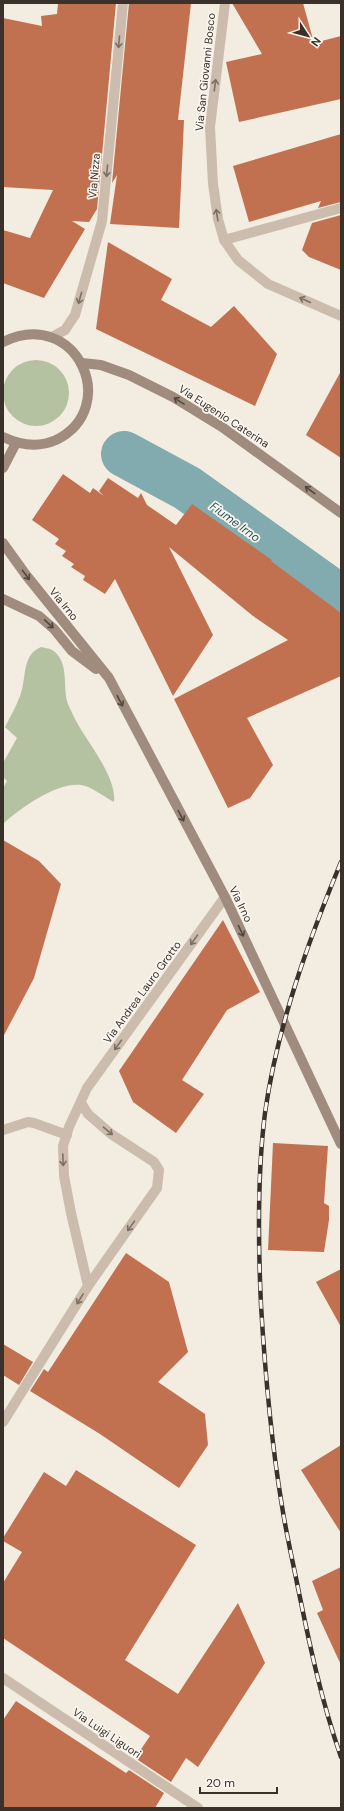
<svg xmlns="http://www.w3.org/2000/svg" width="344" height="1811" font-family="'DM Sans',sans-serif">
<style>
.green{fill:#b5c2a1}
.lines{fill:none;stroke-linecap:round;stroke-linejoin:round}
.river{stroke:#81abaf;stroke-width:46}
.building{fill:#c27150}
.lane{stroke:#cbbcad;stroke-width:10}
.street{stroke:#cbbcad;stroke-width:10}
.secondary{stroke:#9f8c7e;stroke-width:10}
.rail-casing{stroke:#3a312b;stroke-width:4.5}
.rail{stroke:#faf5ee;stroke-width:3;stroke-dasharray:9;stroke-linecap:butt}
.oneway{stroke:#7b7066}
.oneway2{stroke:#534840}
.labels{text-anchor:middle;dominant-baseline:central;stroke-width:3.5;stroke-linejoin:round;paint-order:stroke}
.street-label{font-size:11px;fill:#3a312b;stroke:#faf5ee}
.water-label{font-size:12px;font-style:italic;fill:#22545b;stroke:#faf5ee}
</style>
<rect width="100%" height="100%" fill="#f3ece1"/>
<g class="green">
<circle cx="36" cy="393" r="33"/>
<path d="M 41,647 C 44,648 49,648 52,650 C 69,660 63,685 67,701 C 68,705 71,710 73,715 C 84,739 117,775 114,802 C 104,797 93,787 81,785 C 57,782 20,808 3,824 L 3,788 L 7,781 L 3,777 L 3,763 L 17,738 L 5,727 C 10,717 16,707 20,696 C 27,679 21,655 41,647 Z"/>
</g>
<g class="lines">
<polyline class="river" points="124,454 187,488 341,598"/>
</g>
<g class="building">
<polygon points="58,3 116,3 97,209 89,222 72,221 85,229 44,298 3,283 3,230 30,238 53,190 3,187 3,18 42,26 41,16 57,14"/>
<polygon points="129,3 191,3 178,120 184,120 179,228 110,224 117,175 112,183"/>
<polygon points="232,3 303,3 314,43 341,36 341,99 239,122 226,62 262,54"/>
<polygon points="341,134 341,202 318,208 321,201 249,222 233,166"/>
<polygon points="341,215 341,270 309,257 302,250 312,223"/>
<polygon points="108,242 172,279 161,300 211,327 234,306 277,354 255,406 96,329"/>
<polygon points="341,371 341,458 306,435"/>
<polygon points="63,474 90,493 93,488 104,496 99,491 108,478 138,498 141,493 147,505 176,525 192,504 272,560 271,561 341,613 341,676 247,718 273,765 250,798 228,808 174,699 288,640 253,616 169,547 213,635 173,696 115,579 105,594 83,580 85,576 71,567 74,564 62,556 66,551 55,544 59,539 32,520"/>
<polygon points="3,840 39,861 61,884 34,978 3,1037"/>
<polygon points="223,920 260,992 227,1010 182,1080 204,1094 176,1133 133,1102 119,1071"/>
<polygon points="273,1143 328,1146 324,1203 329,1206 329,1220 324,1252 268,1250"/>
<polygon points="126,1253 169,1282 188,1352 158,1382 205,1414 208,1445 179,1488 100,1434 30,1391 44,1369 48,1372"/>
<polygon points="341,1269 341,1327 316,1282"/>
<polygon points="3,1344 33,1362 19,1385 3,1375"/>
<polygon points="341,1445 341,1533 301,1470"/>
<polygon points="76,1470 196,1545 125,1660 178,1694 238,1603 265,1663 198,1767 186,1758 171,1782 135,1758 150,1736 3,1638 3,1583 22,1552 3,1541 3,1538 44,1472 66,1486"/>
<polygon points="341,1567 341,1665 317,1613 323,1610 312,1581"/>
<polygon points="16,1701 126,1773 129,1770 164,1793 155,1808 3,1808 3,1720"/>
</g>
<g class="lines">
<polyline class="lane" points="3,1130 28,1122 34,1123 67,1135"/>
<g class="street">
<polyline points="225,3 210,127 213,184 218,219 224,240 238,260 268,284 341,316"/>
<polyline points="224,240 341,208"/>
<polyline points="52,337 65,330 75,315 102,221 123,3"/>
<polyline points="81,1103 88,1114 111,1134 154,1162 159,1170 157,1188 88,1286"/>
<polyline points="3,1422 88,1286 71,1213 64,1176 63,1146 69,1127 87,1088 225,897"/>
<polyline points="3,1678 198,1808"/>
</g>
<g class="secondary">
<path d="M 3,342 C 77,306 122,408 56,440 C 38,448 20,445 3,437"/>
<polyline points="82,363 101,365 129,375 173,397 222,427 341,513"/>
<polyline points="3,468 16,443"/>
<polyline points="3,543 26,575 109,678 225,897 341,1144"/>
<polyline points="3,599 39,616 54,629 72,651 96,669"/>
</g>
<defs>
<path id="rail" d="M 341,862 C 308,942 277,1027 265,1113 C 257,1176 258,1241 261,1305 C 265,1372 271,1440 282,1506 C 286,1532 292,1558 297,1583 C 309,1642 321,1700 341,1757"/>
</defs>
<use href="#rail" class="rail-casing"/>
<use href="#rail" class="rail"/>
</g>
<defs><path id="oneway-shaft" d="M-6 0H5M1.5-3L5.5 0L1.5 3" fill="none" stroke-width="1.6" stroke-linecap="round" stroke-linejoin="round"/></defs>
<g class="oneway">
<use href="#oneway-shaft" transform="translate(119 42) rotate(95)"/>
<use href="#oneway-shaft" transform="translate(215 85) rotate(-83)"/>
<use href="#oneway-shaft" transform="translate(107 171) rotate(95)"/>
<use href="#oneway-shaft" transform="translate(217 215) rotate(-99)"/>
<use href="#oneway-shaft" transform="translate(80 298) rotate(106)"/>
<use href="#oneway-shaft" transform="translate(305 300) rotate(-156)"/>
<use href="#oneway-shaft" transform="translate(194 940) rotate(126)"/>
<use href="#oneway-shaft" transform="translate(118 1045) rotate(126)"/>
<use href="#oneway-shaft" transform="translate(108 1131) rotate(40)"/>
<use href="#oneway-shaft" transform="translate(63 1160) rotate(88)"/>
<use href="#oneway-shaft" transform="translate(131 1226) rotate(125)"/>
<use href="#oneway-shaft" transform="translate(80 1299) rotate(122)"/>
</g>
<g class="oneway2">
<use href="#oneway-shaft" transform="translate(179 401) rotate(-148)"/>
<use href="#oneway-shaft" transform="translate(310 490) rotate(-144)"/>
<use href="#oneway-shaft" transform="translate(26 575) rotate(53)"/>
<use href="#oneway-shaft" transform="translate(49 624) rotate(43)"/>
<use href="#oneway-shaft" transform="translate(120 701) rotate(62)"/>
<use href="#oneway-shaft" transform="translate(181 816) rotate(62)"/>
<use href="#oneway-shaft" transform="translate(241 931) rotate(65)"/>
</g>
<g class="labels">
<g class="street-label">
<text transform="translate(205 72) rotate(-84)">Via San Giovanni Bosco</text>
<text transform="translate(94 176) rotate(-85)">Via Nizza</text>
<text transform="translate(224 416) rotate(33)">Via Eugenio Caterina</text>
<text transform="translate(64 604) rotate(51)">Via Irno</text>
<text transform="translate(241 904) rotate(64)">Via Irno</text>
<text transform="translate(142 992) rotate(-54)">Via Andrea Lauro Grotto</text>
<text transform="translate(107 1733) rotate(34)">Via Luigi Liguori</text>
</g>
<g class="water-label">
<text transform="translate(235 522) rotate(36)">Fiume Irno</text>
</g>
</g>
<rect width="344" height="1811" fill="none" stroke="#3a312b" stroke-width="8"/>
<g transform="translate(308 36) rotate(126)" stroke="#faf5ee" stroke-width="3" paint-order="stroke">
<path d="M0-3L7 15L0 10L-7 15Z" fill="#3a312b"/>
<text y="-6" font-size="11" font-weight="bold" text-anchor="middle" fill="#3a312b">N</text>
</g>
<path d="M200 1787v6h77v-6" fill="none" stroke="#3a312b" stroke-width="2"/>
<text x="206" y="1787" font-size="12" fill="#3a312b" stroke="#faf5ee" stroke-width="3" paint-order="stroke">20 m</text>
</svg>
